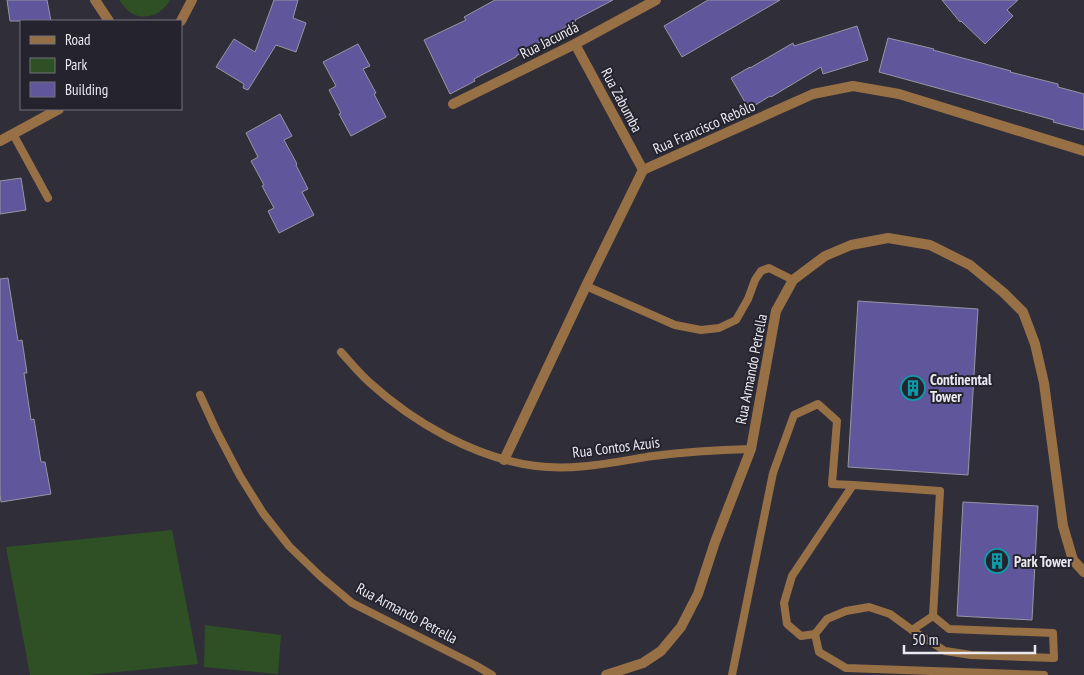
<svg xmlns="http://www.w3.org/2000/svg" width="1084" height="675" font-family="'PT Sans Narrow',sans-serif">
<style>
.green{fill:#2f5024}
.building{fill:#60569c;stroke:#9696a3}
.lines{fill:none;stroke-linecap:round;stroke-linejoin:round}
.service{stroke:#987046;stroke-width:8}
.minor{stroke:#987046;stroke-width:10}
.labels{text-anchor:middle;dominant-baseline:central;stroke-width:4;stroke-linejoin:round;paint-order:stroke}
.street-label{font-size:15px;fill:#eae9f0;stroke:#25242e}
.poi-label{font-size:15px;font-weight:bold;fill:#eae9f0;stroke:#25242e;text-anchor:start}
</style>
<rect width="100%" height="100%" fill="#2f2e39"/>
<g class="green">
<path d="M 119,0 L 170,0 C 163,13 147,21 133,14 C 127,11 123,5 119,0 Z"/>
<polygon points="172,530 198,664 88,675 30,675 6,547"/>
<polygon points="205,625 281,635 278,674 204,667"/>
</g>
<g class="building">
<polygon points="7,0 47,0 51,21 10,21"/>
<polygon points="274,0 298,0 293,18 306,23 296,52 276,45 248,90 243,88 244,84 216,67 234,39 255,52"/>
<polygon points="495,0 613,0 575,20 576,21 516,56 516,57 474,79 475,81 450,94 424,40 466,20 464,17"/>
<polygon points="708,0 780,0 682,57 664,26"/>
<polygon points="942,0 1018,0 1007,10 1013,16 985,44 961,21 960,22"/>
<polygon points="857,26 868,60 823,74 821,67 771,97 770,96 749,109 731,78 750,67 750,68 793,43 794,46"/>
<polygon points="888,38 934,49 933,50 1011,71 1010,72 1058,84 1058,87 1084,94 1084,130 1053,122 1054,120 879,72"/>
<polygon points="358,44 370,66 363,69 376,93 374,94 386,117 351,136 339,114 341,113 329,90 336,86 323,62"/>
<polygon points="280,114 292,136 284,140 297,164 296,165 308,189 302,192 314,215 279,233 268,211 274,208 262,186 264,185 251,161 258,157 246,133"/>
<polygon points="21,178 26,210 0,214 0,181"/>
<polygon points="8,278 18,341 22,340 27,373 24,373 31,420 34,419 41,462 45,462 51,494 1,502 0,494 0,279"/>
<polygon points="858,301 978,309 968,475 848,467"/>
<polygon points="963,502 1038,506 1032,620 957,616"/>
</g>
<g class="lines">
<g class="service">
<polyline points="13,134 48,198"/>
<polyline points="586,286 675,325 701,330 719,328 736,320 748,299 755,280 761,271 769,268 793,280"/>
<path d="M 341,352 C 350,362 359,373 369,382 C 414,423 475,458 536,466 C 575,471 614,462 653,456 C 685,452 718,450 751,449"/>
<polyline points="200,395 216,430 240,476 263,513 289,546 320,576 352,603 475,665 492,675"/>
<polyline points="933,616 949,629 1053,633 1054,658 971,655 945,651 912,630 890,614 869,607 846,611 827,619 815,634 819,652 846,668 1044,675"/>
<polyline points="912,630 933,616"/>
<polyline points="815,634 801,636 787,624 784,603 792,576 853,485 940,491 933,616"/>
<polyline points="732,675 773,473 794,415 818,404 837,421 832,484 853,485"/>
</g>
<g class="minor">
<polyline points="95,0 109,21"/>
<polyline points="181,21 192,0"/>
<polyline points="575,44 643,170"/>
<polyline points="453,104 575,44 656,0"/>
<polyline points="0,141 59,109"/>
<polyline points="504,460 586,286 643,170 813,94 853,86 899,94 1084,151"/>
<polyline points="606,675 643,663 661,651 681,627 698,594 715,542 751,449 776,311 793,280 825,256 851,245 888,238 930,245 970,265 1004,293 1023,312 1035,344 1044,383 1063,526 1073,560 1084,572"/>
</g>
</g>
<defs>
<symbol id="building-ring" viewBox="-11 -11 22 22"><circle r="9.5" fill="#25242e" stroke="#0f9aa8" stroke-width="1.5"/><path d="M-4-6H4V6H1V3H-1V6H-4ZM-2.5-4.3h1.7v1.8h-1.7ZM.8-4.3h1.7v1.8H.8ZM-2.5-1h1.7V.8h-1.7ZM.8-1h1.7V.8H.8Z" fill="#0f9aa8"/></symbol>
</defs>
<g fill-rule="evenodd">
<use href="#building-ring" x="899" y="374" width="28" height="28"/>
<use href="#building-ring" x="983" y="547" width="28" height="28"/>
</g>
<g class="labels">
<g class="street-label">
<text transform="translate(549 40) rotate(-27)">Rua Jacundá</text>
<text transform="translate(622 100) rotate(62)">Rua Zabumba</text>
<text transform="translate(704 127) rotate(-24)">Rua Francisco Rebôlo</text>
<text transform="translate(751 369) rotate(-79)">Rua Armando Petrella</text>
<text transform="translate(616 447) rotate(-7)">Rua Contos Azuis</text>
<text transform="translate(407 613) rotate(28)">Rua Armando Petrella</text>
</g>
<g class="poi-label">
<text x="930" y="379">Continental<tspan x="930" dy="17">Tower</tspan></text>
<text x="1014" y="561">Park Tower</text>
</g>
</g>
<rect x="20" y="20" width="162" height="90" fill="#25242e" stroke="#74737c"/>
<rect x="30" y="36" width="25" height="8" fill="#987046" stroke="#74737c"/>
<text x="65" y="45" font-size="15" fill="#eae9f0">Road</text>
<rect x="30" y="58" width="25" height="15" fill="#2f5024" stroke="#74737c"/>
<text x="65" y="70" font-size="15" fill="#eae9f0">Park</text>
<rect x="30" y="82" width="25" height="15" fill="#60569c" stroke="#74737c"/>
<text x="65" y="95" font-size="15" fill="#eae9f0">Building</text>
<path d="M904 645v8h131v-8" fill="none" stroke="#eae9f0" stroke-width="2.5"/>
<text x="912" y="645" font-size="15" fill="#eae9f0" stroke="#25242e" stroke-width="4" paint-order="stroke">50 m</text>
</svg>
